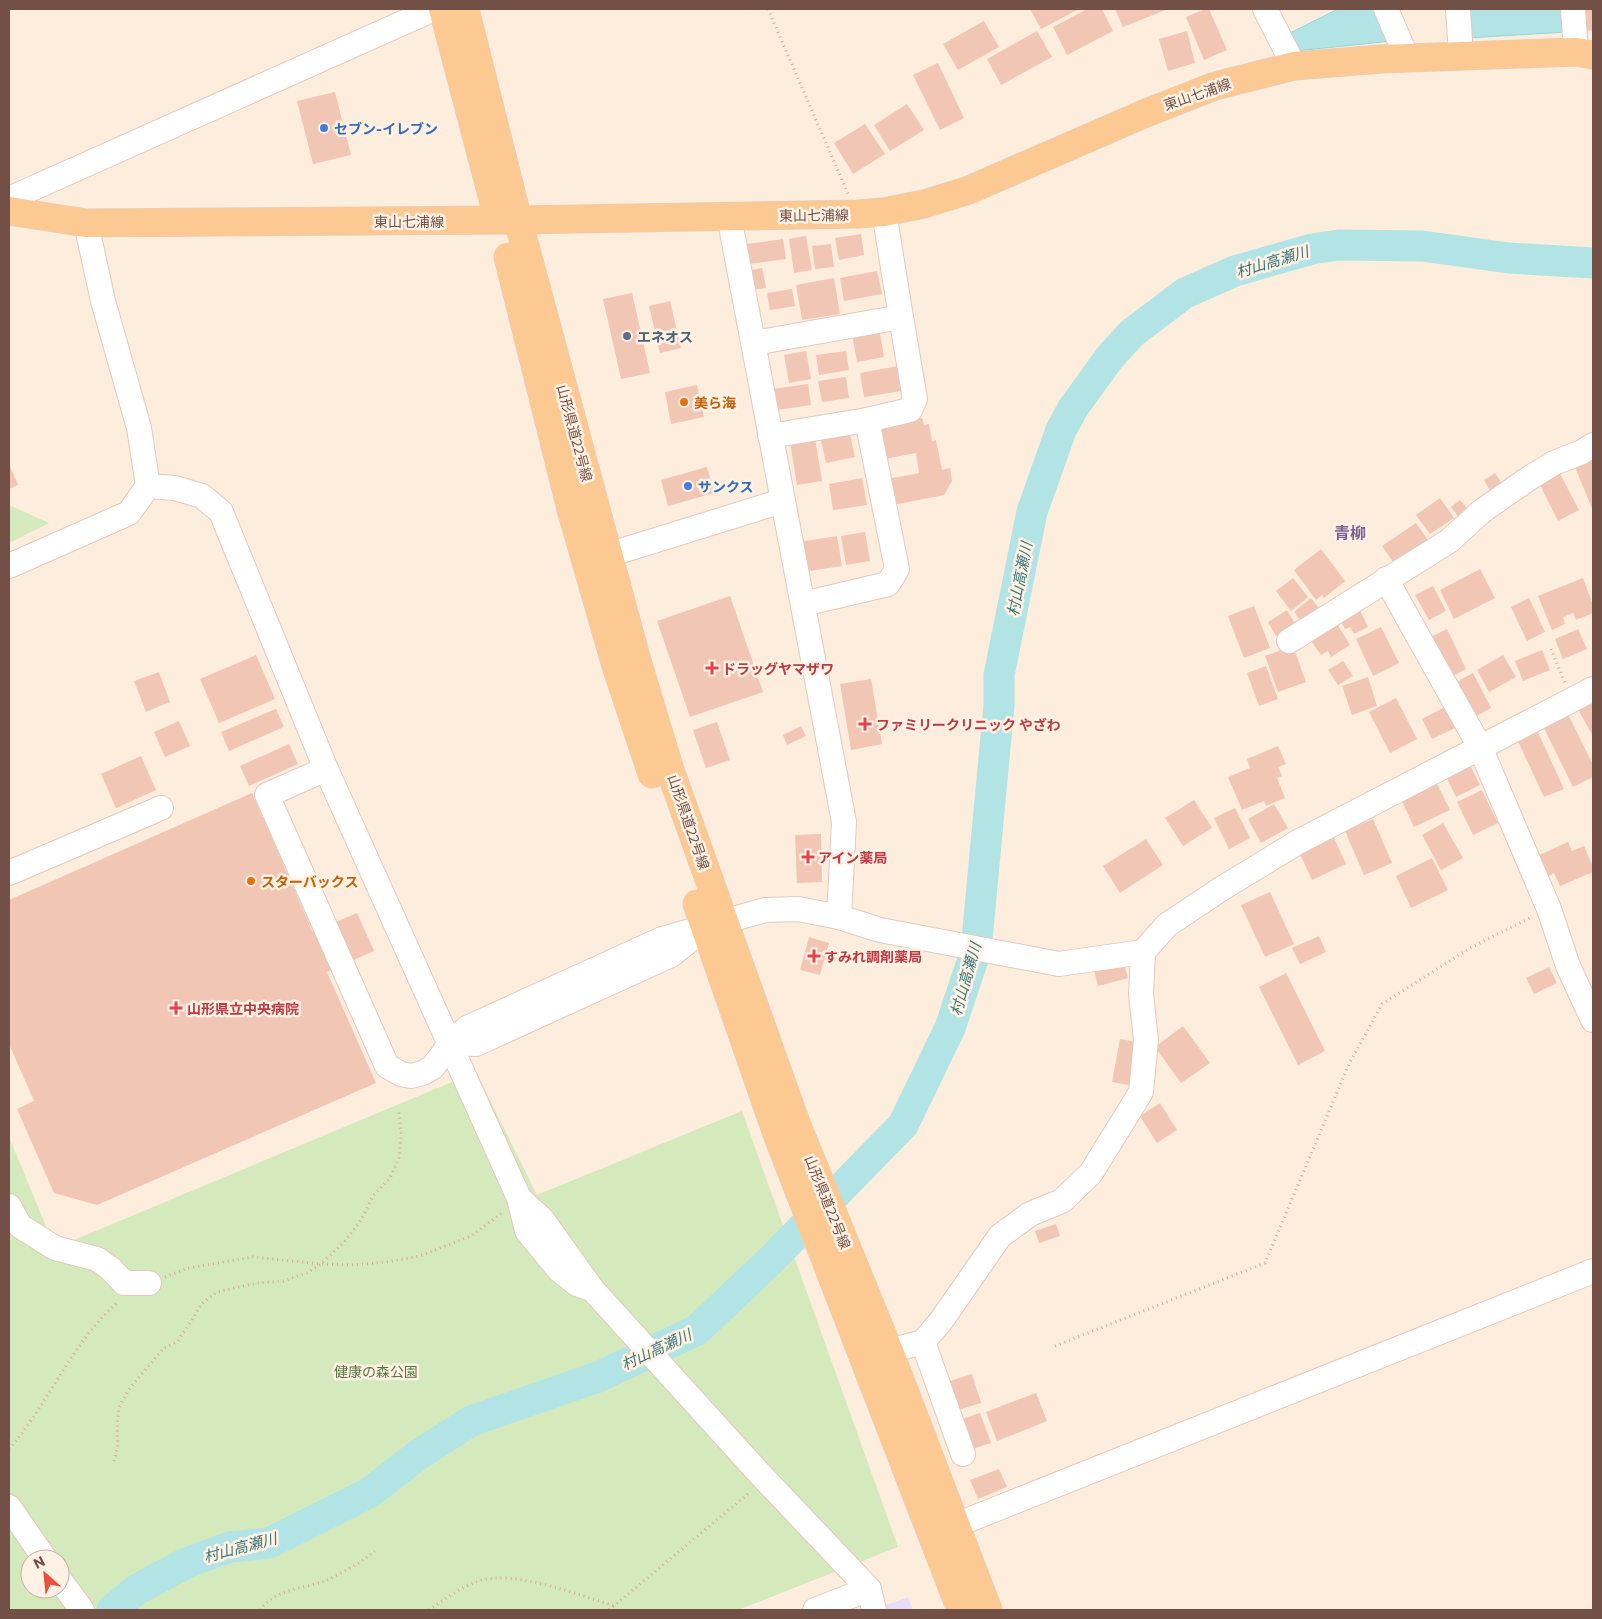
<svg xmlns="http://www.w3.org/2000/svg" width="1602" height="1619" font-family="Commissioner,'Noto Sans JP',sans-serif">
<rect width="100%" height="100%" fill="#fceddd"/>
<polygon fill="#eadbf8" points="908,1597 913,1610 873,1610"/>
<g fill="#d4e9bc" fill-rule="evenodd">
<polygon points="9,505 49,523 9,543"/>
<path d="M476,1072L537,1195L742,1111L898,1547L738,1610H9V1137L55,1248ZM30,1559H60V1589H30Z"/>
</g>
<g fill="#b2e4e5" stroke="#98d5d7">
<polygon points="1338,9 1378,9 1392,41 1296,51 1290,33"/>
<polygon points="1466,9 1565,9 1566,32 1467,38"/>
</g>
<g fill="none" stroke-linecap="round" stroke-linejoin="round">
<polyline stroke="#b2e4e5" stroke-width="31" points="112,1610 136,1590 186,1563 230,1547 269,1543 369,1493 418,1455 471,1421 598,1377 697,1330 771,1260 903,1125 950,1028 976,950 999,705 999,675 1032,512 1061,430 1073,408 1110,357 1132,333 1185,293 1235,271 1312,249 1339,245 1422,246 1509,258 1593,263"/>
</g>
<g fill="#f2c6b5">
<polygon points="1030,9 1079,9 1041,29"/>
<polygon points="1087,9 1102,9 1113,31 1067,55 1053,27"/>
<polygon points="1115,9 1168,9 1123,27"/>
<polygon points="1205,9 1209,9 1227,50 1204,60 1186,17"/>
<polygon points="1583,9 1593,9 1593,30 1587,31"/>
<polygon points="984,21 999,47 958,70 943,44"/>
<polygon points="1037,31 1052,57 1001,85 987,59"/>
<polygon points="1187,31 1195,63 1168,71 1159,39"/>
<polygon points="938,63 964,118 940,130 913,75"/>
<polygon points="335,92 351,155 313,164 297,101"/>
<polygon points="907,104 924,130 890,151 874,125"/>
<polygon points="865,124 885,154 853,174 834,143"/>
<polygon points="861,234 864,255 839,260 835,238"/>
<polygon points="806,236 812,270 794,273 789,239"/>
<polygon points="783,239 786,259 749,264 747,244"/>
<polygon points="831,244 834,267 815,269 812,246"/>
<polygon points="762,268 766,288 751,290 747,271"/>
<polygon points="877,271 882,294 844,301 840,278"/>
<polygon points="834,278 840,314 802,320 796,285"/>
<polygon points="792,289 795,306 770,310 767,293"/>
<polygon points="632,293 650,373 621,379 603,299"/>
<polygon points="670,301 681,348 660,353 649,306"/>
<polygon points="879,328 884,357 857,362 852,334"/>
<polygon points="806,351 811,379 789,383 784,355"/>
<polygon points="846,351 849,370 819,375 816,355"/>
<polygon points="898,366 902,391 864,397 860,373"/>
<polygon points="846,377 849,398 822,402 818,381"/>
<polygon points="808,384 811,405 777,410 773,389"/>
<polygon points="697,385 704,417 671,424 665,392"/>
<polygon points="922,418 924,425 929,424 932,441 936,440 942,470 950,468 952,481 944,495 893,505 888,479 919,473 916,453 885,459 879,426"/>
<polygon points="849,430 855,457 826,463 820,436"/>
<polygon points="815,438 822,481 797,485 790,442"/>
<polygon points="1593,460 1593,511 1575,467"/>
<polygon points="9,464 18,485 9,489"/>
<polygon points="707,467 714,493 668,506 661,480"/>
<polygon points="1559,472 1579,510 1558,521 1539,483"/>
<polygon points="1495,473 1505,489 1493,496 1484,480"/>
<polygon points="862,478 867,505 833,510 829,484"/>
<polygon points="1440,498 1454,518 1430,534 1416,515"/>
<polygon points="1460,500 1472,514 1462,522 1451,507"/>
<polygon points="1416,523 1430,543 1396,566 1382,546"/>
<polygon points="865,532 870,561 846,565 841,536"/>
<polygon points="837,536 842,566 803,572 799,542"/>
<polygon points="1321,549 1345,581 1324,598 1322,595 1316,600 1294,570"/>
<polygon points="1480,569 1495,598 1454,619 1440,590"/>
<polygon points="1293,578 1308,597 1291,611 1276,591"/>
<polygon points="1583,578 1593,605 1593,613 1576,620 1573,613 1563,617 1565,624 1552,630 1538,596"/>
<polygon points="1433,586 1446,611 1429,620 1415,595"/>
<polygon points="730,596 763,692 690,717 657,621"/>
<polygon points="1311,598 1322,612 1305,626 1294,612"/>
<polygon points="1529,598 1545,632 1527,641 1511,607"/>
<polygon points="1254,606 1270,648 1244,658 1228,616"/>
<polygon points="1358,606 1368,627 1354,634 1350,627 1345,629 1338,616"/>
<polygon points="1287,610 1296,625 1276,636 1268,622"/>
<polygon points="1334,619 1350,645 1331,657 1328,651 1321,655 1308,636"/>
<polygon points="1381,627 1399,663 1373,676 1356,639"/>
<polygon points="1447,629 1466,669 1447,679 1427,639"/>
<polygon points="1578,629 1587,649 1563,659 1555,639"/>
<polygon points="1293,646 1306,682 1278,692 1265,656"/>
<polygon points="1542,650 1550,670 1523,681 1515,661"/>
<polygon points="256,655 275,699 219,723 200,679"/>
<polygon points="1503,655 1516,677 1489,692 1477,670"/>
<polygon points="1343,661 1353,676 1338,685 1328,670"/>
<polygon points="1266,666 1278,699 1259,706 1247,673"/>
<polygon points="159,672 170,702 146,712 134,681"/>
<polygon points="1473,673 1491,708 1471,719 1453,684"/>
<polygon points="1368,677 1377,706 1352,715 1342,686"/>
<polygon points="871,679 882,744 851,750 840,684"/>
<polygon points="1396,698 1417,739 1390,753 1369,712"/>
<polygon points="1593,699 1593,736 1577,708"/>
<polygon points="1449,705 1459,726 1432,739 1422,719"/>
<polygon points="276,709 284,727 229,751 221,732"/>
<polygon points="1568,714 1593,765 1593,777 1573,787 1543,726"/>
<polygon points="179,721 190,746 165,757 154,732"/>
<polygon points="717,722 730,760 706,768 693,730"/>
<polygon points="801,726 806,736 787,745 783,735"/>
<polygon points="1536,728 1564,789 1544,797 1516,737"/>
<polygon points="289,744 298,764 249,786 240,766"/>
<polygon points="1278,746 1286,764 1278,767 1282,776 1277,778 1285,798 1266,806 1264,801 1242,810 1228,777 1250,768 1247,759"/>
<polygon points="141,756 156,790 116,808 101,774"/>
<polygon points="1468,761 1480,785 1456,797 1444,772"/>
<polygon points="1435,780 1450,810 1414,827 1400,797"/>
<polygon points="1482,790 1498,823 1473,835 1457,802"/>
<polygon points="252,793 313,932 357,913 374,951 327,972 376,1083 97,1205 54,1193 17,1109 34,1101 9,1044 9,900"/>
<polygon points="1194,800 1212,828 1183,846 1165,818"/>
<polygon points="1274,804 1288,828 1261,843 1248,819"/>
<polygon points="1235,808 1250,838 1229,849 1214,818"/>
<polygon points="1373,819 1392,863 1364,875 1345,831"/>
<polygon points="1443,823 1463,858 1441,870 1422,835"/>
<polygon points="821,834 822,882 797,883 795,835"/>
<polygon points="1333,836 1346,864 1312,880 1299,852"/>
<polygon points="1146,839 1163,865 1120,893 1103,866"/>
<polygon points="1568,842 1572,851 1584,846 1593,867 1593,872 1560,886 1554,873 1547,877 1537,856"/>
<polygon points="1432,858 1448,890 1411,908 1396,876"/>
<polygon points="1270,892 1294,944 1265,957 1241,905"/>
<polygon points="1319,936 1326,952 1300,964 1292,948"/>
<polygon points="809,937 829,943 820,975 800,970"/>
<polygon points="1123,961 1128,978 1098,986 1094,970"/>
<polygon points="1549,967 1557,983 1534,994 1526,978"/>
<polygon points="1286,973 1325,1051 1298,1065 1259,987"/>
<polygon points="1183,1026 1210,1063 1181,1083 1155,1047"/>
<polygon points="1120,1039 1137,1042 1129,1085 1112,1082"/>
<polygon points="1160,1103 1177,1130 1157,1143 1140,1116"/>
<polygon points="1056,1224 1060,1236 1039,1243 1035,1231"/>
<polygon points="972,1374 981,1403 955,1411 947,1382"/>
<polygon points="1036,1393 1047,1421 997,1441 986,1412"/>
<polygon points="980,1413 991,1443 969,1450 959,1420"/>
<polygon points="999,1469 1007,1487 978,1499 970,1480"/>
</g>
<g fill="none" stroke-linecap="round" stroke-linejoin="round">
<g stroke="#e2c9bd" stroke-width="26">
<g id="minor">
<polyline points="1265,9 1294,66"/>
<polyline points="1386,9 1407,58"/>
<polyline points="1458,9 1461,56"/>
<polyline points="1573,9 1576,52"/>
<polyline points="9,199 434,9"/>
<polyline points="729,216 844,822 839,917"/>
<polyline points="754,343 901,317 884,212"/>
<polyline points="770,436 867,420 910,410 915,399 901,317"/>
<polyline points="148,486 175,488 202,496 221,512 326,769 519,1198 527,1231 559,1270 577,1284 592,1289"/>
<polyline points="608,555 782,501"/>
<polyline points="9,566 129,513 148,486 139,428 103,301 86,223"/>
<polyline points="1386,579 1480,747 1549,909 1568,966 1593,1020"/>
<polyline points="803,604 888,584 897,569 867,420"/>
<polyline points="1289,641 1449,541 1482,511 1531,477 1554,463 1582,452 1593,445"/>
<polyline points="326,769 267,795 387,1066 401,1074 411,1076 423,1073 433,1067 442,1055 450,1043 467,1028 662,939 765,910 798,909 839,917 880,930 1059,964 1143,952 1167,925 1221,889 1298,842 1593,689"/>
<polyline points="9,873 161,808"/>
<polyline points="450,1043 476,1044 671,955 698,934"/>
<polyline points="519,1198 542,1219 592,1289 759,1473 869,1589"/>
<polyline points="9,1206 20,1226 55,1248 97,1259 111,1269 124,1283 149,1283"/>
<polyline points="923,1342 963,1454"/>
<polyline points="889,1351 923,1342 941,1321 1000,1236 1030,1214 1062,1201 1091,1173 1141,1092 1146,1040 1141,994 1143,952"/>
<polyline points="9,1507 45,1559"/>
<polyline points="956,1525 1593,1271"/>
<polyline points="60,1580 82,1610"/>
<polyline points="815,1610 869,1589 874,1610"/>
</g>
</g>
<g stroke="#dad2cf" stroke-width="29">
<g id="major">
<polyline points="443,9 498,218"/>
<polyline points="465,9 518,220 637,661 670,770 796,1123 889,1351 988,1610"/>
<polyline points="9,211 86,223 518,220 857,214 884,212 924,204 969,190 1146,113 1215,86 1294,66 1381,59 1576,52 1593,55"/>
<polyline points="508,257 572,513 616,666 652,774"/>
<polyline points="697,904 777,1134 961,1610"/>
</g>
</g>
<g stroke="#d6a998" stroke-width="3" stroke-dasharray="1 4" stroke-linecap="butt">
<polyline points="768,9 848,194"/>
<polyline points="1551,649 1565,683"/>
<polyline points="165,1277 188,1268 253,1257 321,1264 351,1265 387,1262 420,1256 471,1236 502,1213"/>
<polyline points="1055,1346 1265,1263 1349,1064 1382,1004 1470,948 1532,917"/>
<path d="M9,1449C49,1403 72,1342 118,1302"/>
<polyline points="114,1461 118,1445 117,1427 119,1407 130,1388 163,1349 178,1341 193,1318 201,1304 217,1292 257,1283 283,1281 307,1273 321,1264 345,1241 361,1220 373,1196 390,1178 399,1158 401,1135 399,1112"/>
<path d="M260,1610C275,1589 303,1589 325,1581C341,1574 362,1562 375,1551"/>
<path d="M429,1610C444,1600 462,1586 479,1581C515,1569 580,1596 615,1606"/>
<polyline points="609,1610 749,1493"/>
</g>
<use href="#minor" stroke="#fff" stroke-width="24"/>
<use href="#major" stroke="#fdc993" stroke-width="28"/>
</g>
<g fill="#3f7fe0" stroke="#fff1e4" stroke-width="2">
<circle cx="324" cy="128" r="5"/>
<circle cx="688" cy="486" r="5"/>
</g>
<circle fill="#5c6f8a" stroke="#fff1e4" stroke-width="2" cx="627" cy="336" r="5"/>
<g fill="#e8710a" stroke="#fff1e4" stroke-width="2">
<circle cx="684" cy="402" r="5"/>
<circle cx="251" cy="881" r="5"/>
</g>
<g fill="#e0444e" stroke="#fff1e4" stroke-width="2">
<path d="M709.5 660.5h5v5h5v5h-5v5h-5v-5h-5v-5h5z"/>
<path d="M862.5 716.5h5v5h5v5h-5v5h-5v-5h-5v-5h5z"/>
<path d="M805.5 849.5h5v5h5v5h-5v5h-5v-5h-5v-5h5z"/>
<path d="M811.5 948.5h5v5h5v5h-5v5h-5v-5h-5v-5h5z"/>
<path d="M173.5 1000.5h5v5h5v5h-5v5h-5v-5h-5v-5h5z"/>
</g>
<g text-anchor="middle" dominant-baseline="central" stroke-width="5" stroke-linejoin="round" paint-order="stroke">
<g font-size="14" fill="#725046" stroke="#fff1e4">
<text transform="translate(1197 94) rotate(-19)">東山七浦線</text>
<text transform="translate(814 215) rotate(-1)">東山七浦線</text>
<text x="409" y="221">東山七浦線</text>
<text transform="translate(575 433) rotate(75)">山形県道22号線</text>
<text transform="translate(689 822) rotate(71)">山形県道22号線</text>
<text transform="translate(828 1202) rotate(68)">山形県道22号線</text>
</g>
<g font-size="14" font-weight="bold" fill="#366cbe" stroke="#fff1e4" text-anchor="start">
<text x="334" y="128">セブン-イレブン</text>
<text x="698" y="486">サンクス</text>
</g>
<g font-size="14" font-weight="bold" fill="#4e5e75" stroke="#fff1e4" text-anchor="start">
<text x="637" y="336">エネオス</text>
</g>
<g font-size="14" font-weight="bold" fill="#c56008" stroke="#fff1e4" text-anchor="start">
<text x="694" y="402">美ら海</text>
<text x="261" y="881">スターバックス</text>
</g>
<g font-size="14" font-weight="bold" fill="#be3a42" stroke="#fff1e4" text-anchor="start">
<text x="722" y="668">ドラッグヤマザワ</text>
<text x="876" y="724">ファミリークリニック やざわ</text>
<text x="818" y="857">アイン薬局</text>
<text x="824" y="956">すみれ調剤薬局</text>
<text x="187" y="1008">山形県立中央病院</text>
</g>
<g font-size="14" fill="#56783e" stroke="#fff1e4">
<text x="376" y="1371">健康の森公園</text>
</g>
<g font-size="15" font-style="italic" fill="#3a7678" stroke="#fff1e4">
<text transform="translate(1272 261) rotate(-17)">村山高瀬川</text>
<text transform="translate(1019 579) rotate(-79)">村山高瀬川</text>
<text transform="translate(965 979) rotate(-74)">村山高瀬川</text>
<text transform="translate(656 1349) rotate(-25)">村山高瀬川</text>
<text transform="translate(240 1547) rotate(-15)">村山高瀬川</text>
</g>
<g font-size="16" font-weight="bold" fill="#7e6196" stroke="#fff1e4">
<text x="1350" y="532">青柳</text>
</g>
</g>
<rect width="1602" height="1619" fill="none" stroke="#725046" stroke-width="20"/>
<g transform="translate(45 1574) rotate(333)"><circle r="24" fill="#fff1e4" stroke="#c7b1a5"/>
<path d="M0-4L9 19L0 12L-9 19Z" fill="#ea503f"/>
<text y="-8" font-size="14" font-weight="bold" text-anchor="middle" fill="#725046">N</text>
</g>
</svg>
